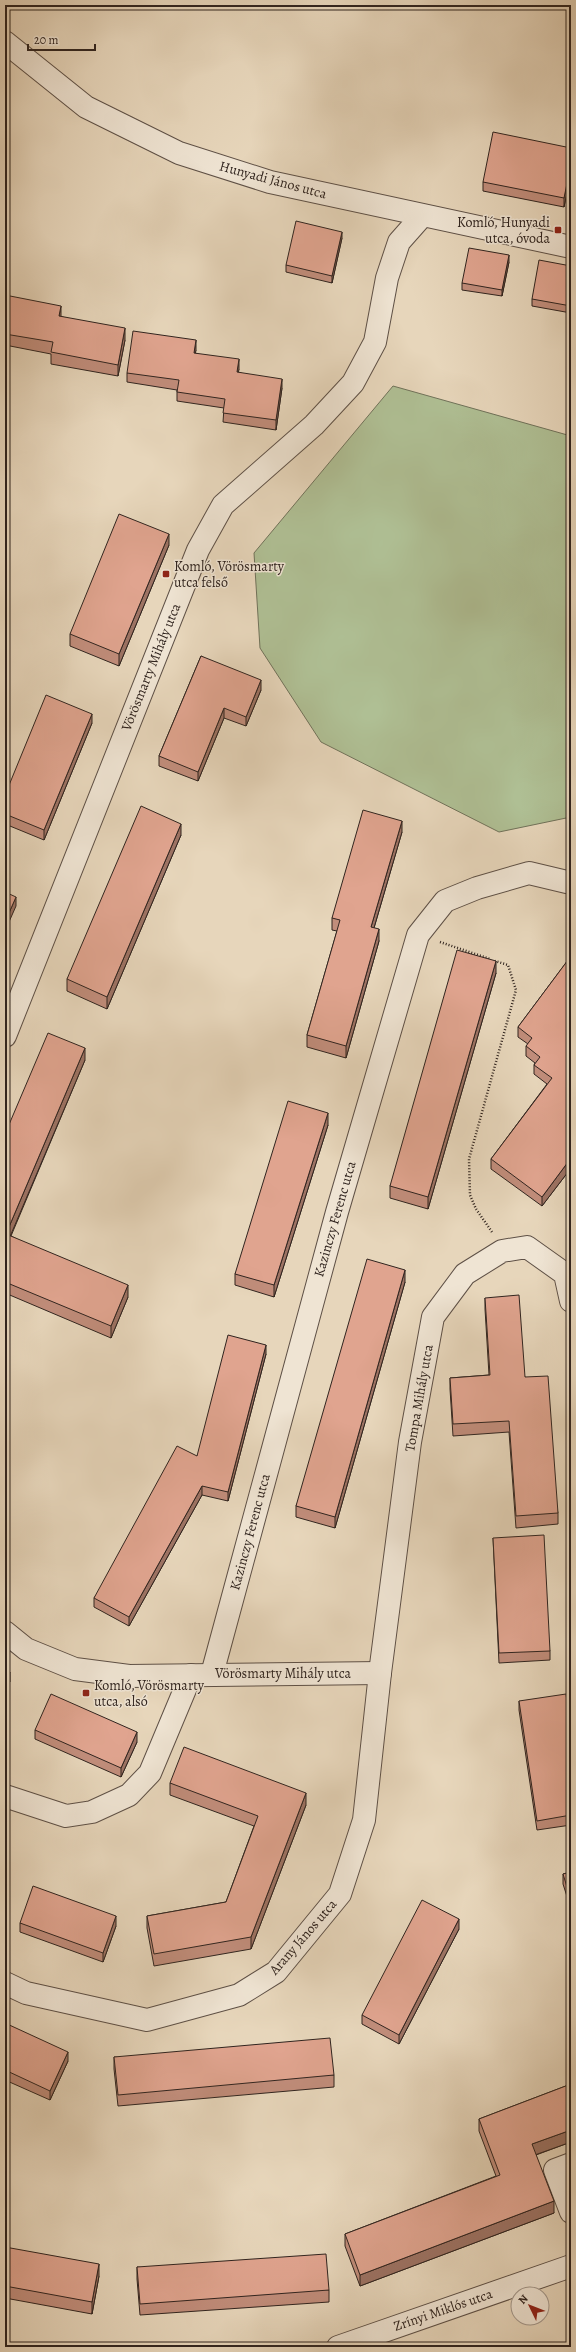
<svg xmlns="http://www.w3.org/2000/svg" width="576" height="2352" font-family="Alegreya,serif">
<rect width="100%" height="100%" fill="#e7d6bb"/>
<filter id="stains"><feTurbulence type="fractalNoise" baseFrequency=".005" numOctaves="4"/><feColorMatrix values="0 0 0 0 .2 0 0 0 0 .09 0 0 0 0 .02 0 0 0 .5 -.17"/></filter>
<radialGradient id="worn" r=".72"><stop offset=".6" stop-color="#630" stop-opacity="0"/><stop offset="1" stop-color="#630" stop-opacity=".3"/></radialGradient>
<polygon fill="#afbf94" stroke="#70725a" points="393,386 571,436 571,817 499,832 321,742 260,648 254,553"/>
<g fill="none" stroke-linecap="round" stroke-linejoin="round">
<g stroke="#5e5046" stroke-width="24">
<g id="minor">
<polyline points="5,42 86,107 179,153 270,182 571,247"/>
<polyline points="5,1036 198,550 223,505 314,425 353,383 375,342 387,278 399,242 422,216"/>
<polyline points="5,1632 26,1649 75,1669 129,1676 380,1673"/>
<polyline points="212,1674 337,1212 418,935 445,901 477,888 529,873 571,883"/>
<polyline points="5,1796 66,1816 92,1812 129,1795 150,1773 191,1675"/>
<polyline points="5,1983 26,1993 147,2020 239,1995 276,1972 340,1894 364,1820 380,1673 410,1442 433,1317 465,1274 502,1251 527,1247 565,1274 571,1301"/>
<polyline points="571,2164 555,2170 571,2212"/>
<polyline points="338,2347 571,2266"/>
</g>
</g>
<g stroke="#30241f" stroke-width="2.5" stroke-dasharray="1 2" stroke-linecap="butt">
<polyline points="440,942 490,959"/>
<polyline points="492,1232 476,1209 470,1195 469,1159 516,990 508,965 495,961"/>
</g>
<use href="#minor" stroke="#efe4d3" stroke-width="22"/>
</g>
<g fill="#c18d7b" stroke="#30241f">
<polygon points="571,148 571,173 564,207 483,191 483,182"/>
<polygon points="342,238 332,283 286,272 286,265"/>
<polygon points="509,262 502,296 462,290 462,283"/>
<polygon points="571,266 571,313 532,306 532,299"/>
<polygon points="5,283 6,296 125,340 118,376 51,364 51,354 5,345"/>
<polygon points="196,350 195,353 239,369 238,372 282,388 276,430 223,422 224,408 177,401 177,390 127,382 127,373"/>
<polygon points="169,545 119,666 70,646 70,634"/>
<polygon points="201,656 261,690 246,726 224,718 198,781 159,766 159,756"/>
<polygon points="92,723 44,840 5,824 5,795"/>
<polygon points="402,832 374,928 379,941 346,1058 307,1047 307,1035 337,931 332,930 332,918"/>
<polygon points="181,835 107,1009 67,991 67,979"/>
<polygon points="571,956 571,1174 568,1172 542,1206 491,1169 491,1159 547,1084 534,1074 534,1065 535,1063 526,1056 526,1046 528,1044 518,1037 518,1027"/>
<polygon points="496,973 428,1209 390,1198 390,1186"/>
<polygon points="85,1060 11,1236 128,1297 111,1338 5,1293 5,1134"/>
<polygon points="328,1125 274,1297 235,1285 235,1274"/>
<polygon points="405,1282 335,1528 296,1517 296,1506"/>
<polygon points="485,1298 525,1377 558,1513 558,1524 516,1528 509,1432 453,1436 450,1389 450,1378 489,1375 485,1309"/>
<polygon points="266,1354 228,1501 202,1495 129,1626 94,1607 94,1598 197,1456"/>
<polygon points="493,1538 550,1651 550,1660 499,1663"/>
<polygon points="519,1701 571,1730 571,1825 537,1830 519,1710"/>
<polygon points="35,1730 137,1742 121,1777 35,1739"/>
<polygon points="170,1783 306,1805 251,1949 154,1966 147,1928 147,1916 226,1902 254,1826 170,1795"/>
<polygon points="571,1872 571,1909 563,1884 563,1874"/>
<polygon points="20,1923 116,1926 103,1962 20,1932"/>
<polygon points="459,1929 399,2044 362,2024 362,2015"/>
<polygon points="5,2023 68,2061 50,2100 5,2080"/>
<polygon points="114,2057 334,2075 334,2087 118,2106 114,2069"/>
<polygon points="571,2084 571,2142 536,2155 554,2213 360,2286 345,2246 345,2234 496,2176 479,2131 479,2119"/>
<polygon points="5,2247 99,2276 92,2314 5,2298"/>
<polygon points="137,2267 329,2290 329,2302 140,2315 137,2279"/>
</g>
<g fill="#9d7364" stroke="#30241f">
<polygon points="571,164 571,173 564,207 564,198"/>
<polygon points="342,232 342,238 332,283 332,276"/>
<polygon points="509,255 509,262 502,296 502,290"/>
<polygon points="6,284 6,295 5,302 5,290"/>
<polygon points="61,306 61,317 59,316"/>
<polygon points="125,328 125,340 118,376 118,365"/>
<polygon points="196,340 196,350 194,362 194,353"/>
<polygon points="239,359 239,369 237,381 237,372"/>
<polygon points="282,379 282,388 276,430 276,420"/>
<polygon points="169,534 169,545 119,666 119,654"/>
<polygon points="261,680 261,690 246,726 246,717"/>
<polygon points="224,708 224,718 198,781 198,772"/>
<polygon points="92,714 92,723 44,840 44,830"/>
<polygon points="402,821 402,832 371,938 371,927"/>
<polygon points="181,824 181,835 107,1009 107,997"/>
<polygon points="16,897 16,906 5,931 5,922"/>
<polygon points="379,929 379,941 346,1058 346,1046"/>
<polygon points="496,961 496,973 428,1209 428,1197"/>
<polygon points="85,1048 85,1060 6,1246 6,1234"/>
<polygon points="328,1113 328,1125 274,1297 274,1285"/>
<polygon points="568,1162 568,1172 542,1206 542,1197"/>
<polygon points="405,1270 405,1282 335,1528 335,1517"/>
<polygon points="128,1285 128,1297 111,1338 111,1326"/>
<polygon points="266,1345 266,1354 228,1501 228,1492"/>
<polygon points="202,1486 202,1495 129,1626 129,1617"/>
<polygon points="10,1672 10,1682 5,1687 5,1678"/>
<polygon points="137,1732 137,1742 121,1777 121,1768"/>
<polygon points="306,1793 306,1805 251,1949 251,1937"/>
<polygon points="116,1916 116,1926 103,1962 103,1953"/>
<polygon points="459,1919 459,1929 399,2044 399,2035"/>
<polygon points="68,2052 68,2061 50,2100 50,2091"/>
<polygon points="571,2130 571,2142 532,2156 532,2144"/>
<polygon points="554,2201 554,2213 360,2286 360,2275"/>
<polygon points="99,2264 99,2276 92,2314 92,2302"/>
</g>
<g fill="#e0a48f" stroke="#30241f">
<polygon points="493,132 571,148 571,164 564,198 483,182"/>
<polygon points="296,221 342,232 332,276 286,265"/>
<polygon points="469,248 509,255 502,290 462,283"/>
<polygon points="539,260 571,266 571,306 532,299"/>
<polygon points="5,295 61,306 59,316 125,328 118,365 51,352 53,342 5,334"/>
<polygon points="133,331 196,340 194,353 239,359 237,372 282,379 276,420 223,413 225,399 177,392 179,380 127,373"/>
<polygon points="119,514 169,534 119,654 70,634"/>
<polygon points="201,656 261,680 246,717 224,708 198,772 159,756"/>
<polygon points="46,695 92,714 44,830 5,814 5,795"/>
<polygon points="141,806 181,824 107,997 67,979"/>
<polygon points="363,810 402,821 371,927 379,929 346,1046 307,1035 340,920 332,918"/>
<polygon points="5,892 16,897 5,922"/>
<polygon points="457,950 496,961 428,1197 390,1186"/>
<polygon points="571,956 571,1165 568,1162 542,1197 491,1159 552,1078 534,1065 540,1057 526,1046 532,1038 518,1027"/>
<polygon points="48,1033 85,1048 6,1234 128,1285 111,1326 5,1282 5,1134"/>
<polygon points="288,1101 328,1113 274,1285 235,1274"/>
<polygon points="367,1259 405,1270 335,1517 296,1506"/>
<polygon points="519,1295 525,1377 548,1376 558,1513 516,1516 509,1421 453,1424 450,1378 490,1375 485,1298"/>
<polygon points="228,1335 266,1345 228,1492 202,1486 129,1617 94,1598 177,1446 197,1456"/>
<polygon points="544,1535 550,1651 499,1653 493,1538"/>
<polygon points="5,1668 10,1672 5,1678"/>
<polygon points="51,1694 137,1732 121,1768 35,1730"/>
<polygon points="566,1694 571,1730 571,1815 537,1821 519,1701"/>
<polygon points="184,1747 306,1793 251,1937 154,1954 147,1916 226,1902 258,1816 170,1783"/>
<polygon points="571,1872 571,1900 563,1874"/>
<polygon points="33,1886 116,1916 103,1953 20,1923"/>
<polygon points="422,1900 459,1919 399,2035 362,2015"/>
<polygon points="5,2023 68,2052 50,2091 5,2070"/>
<polygon points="330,2038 334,2075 118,2095 114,2057"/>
<polygon points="571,2084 571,2130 532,2144 554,2201 360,2275 345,2234 500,2175 479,2119"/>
<polygon points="5,2247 99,2264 92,2302 5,2286"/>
<polygon points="326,2254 329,2290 140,2304 137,2267"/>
</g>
<g fill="#8f2418" stroke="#efe4d3" stroke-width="1.5">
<rect x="554" y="226" width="8" height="8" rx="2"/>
<rect x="162" y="570" width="8" height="8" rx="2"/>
<rect x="82" y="1689" width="8" height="8" rx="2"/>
</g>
<g text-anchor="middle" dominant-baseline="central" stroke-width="3" stroke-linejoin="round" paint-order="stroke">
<g font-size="14" fill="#30241f" stroke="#efe4d3">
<text transform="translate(273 180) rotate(15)">Hunyadi János utca</text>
<text transform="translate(151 667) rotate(-68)">Vörösmarty Mihály utca</text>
<text transform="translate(335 1219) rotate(-74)">Kazinczy Ferenc utca</text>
<text transform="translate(419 1398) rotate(-80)">Tompa Mihály utca</text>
<text transform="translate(250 1532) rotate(-75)">Kazinczy Ferenc utca</text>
<text x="283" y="1673">Vörösmarty Mihály utca</text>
<text transform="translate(303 1937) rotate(-49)">Arany János utca</text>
<text transform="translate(443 2310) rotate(-19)">Zrínyi Miklós utca</text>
</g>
<g font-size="14" fill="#30241f" stroke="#efe4d3" text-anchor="start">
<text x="550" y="222" text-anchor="end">Komló, Hunyadi<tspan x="550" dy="16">utca, óvoda</tspan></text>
<text x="174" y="566">Komló, Vörösmarty<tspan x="174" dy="16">utca felső</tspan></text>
<text x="94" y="1685">Komló, Vörösmarty<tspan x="94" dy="16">utca, alsó</tspan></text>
</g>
</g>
<rect width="576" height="2352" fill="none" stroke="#e7d6bb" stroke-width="20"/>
<rect x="6" y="6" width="564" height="2340" fill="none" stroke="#30241f" stroke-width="2"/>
<rect x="10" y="10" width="556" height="2332" fill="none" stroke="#30241f"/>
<g transform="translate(530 2306) rotate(313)"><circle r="19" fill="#efe4d3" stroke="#a3978b"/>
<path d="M0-3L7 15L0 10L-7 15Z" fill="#8f2418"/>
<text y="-6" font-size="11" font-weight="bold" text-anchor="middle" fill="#30241f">N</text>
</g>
<path d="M28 44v6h67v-6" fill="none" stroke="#30241f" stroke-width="2"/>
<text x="34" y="44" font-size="12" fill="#30241f" stroke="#efe4d3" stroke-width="3" paint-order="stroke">20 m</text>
<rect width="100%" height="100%" filter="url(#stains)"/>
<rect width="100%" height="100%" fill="url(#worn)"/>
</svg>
